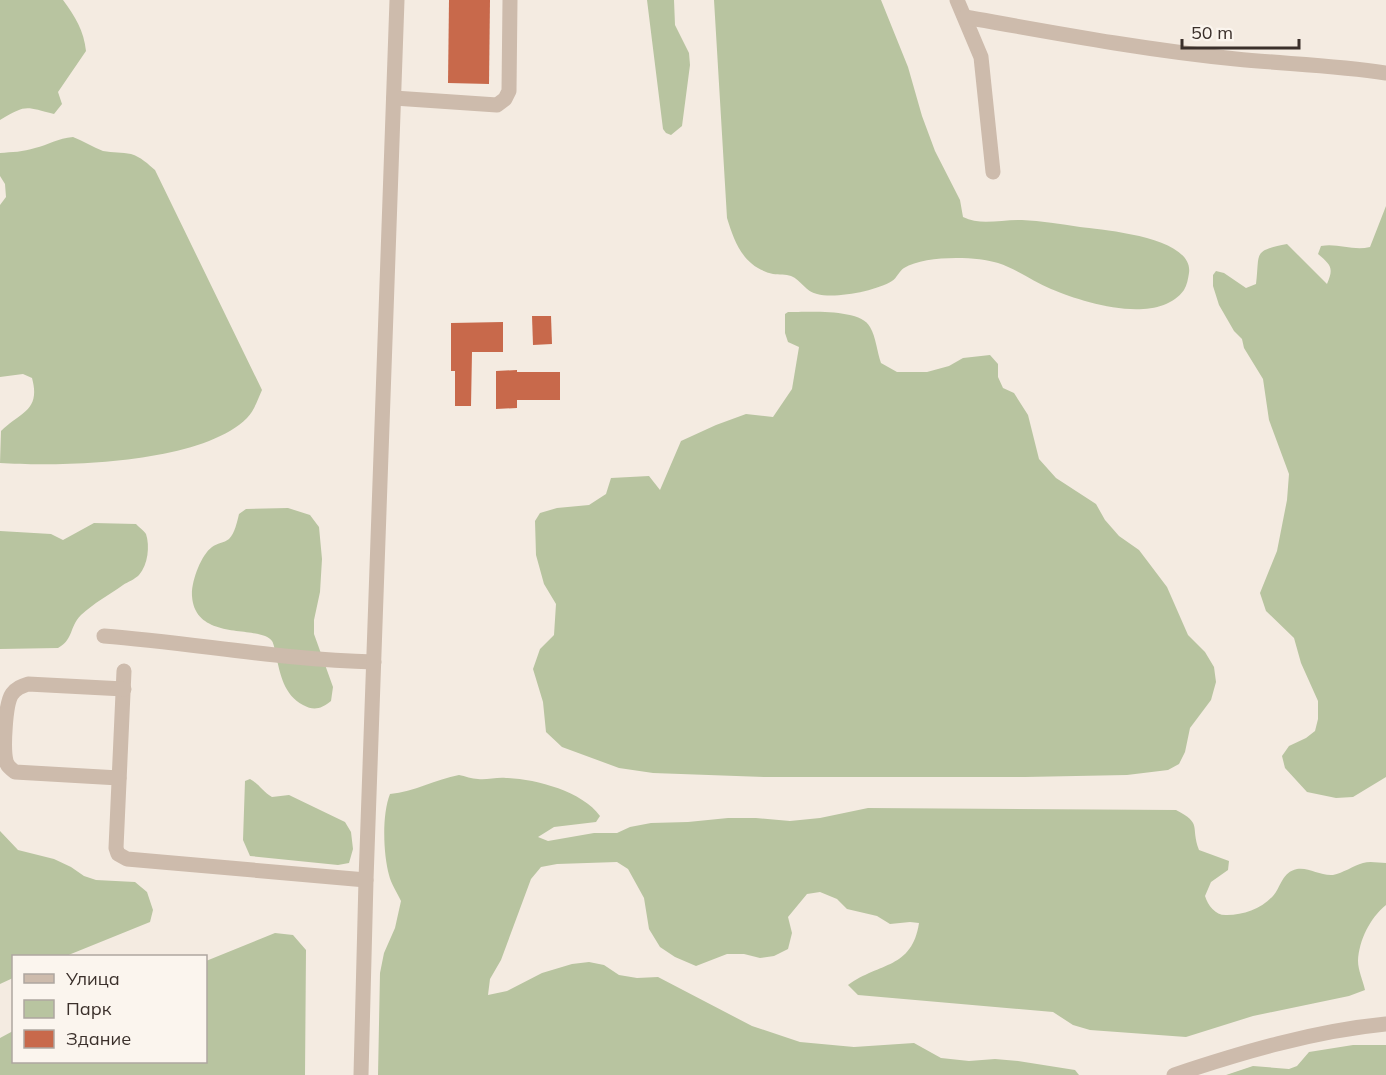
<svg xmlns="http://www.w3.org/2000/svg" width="1386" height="1075" font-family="Mulish,sans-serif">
<rect width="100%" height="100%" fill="#f4ebe1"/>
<g fill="#b8c4a0">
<path d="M0,0H63C75,16 84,31 86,51L58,92L62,104L54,114C25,107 27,104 0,120Z"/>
<polygon points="647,0 674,0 675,25 689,53 690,65 682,126 671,135 666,133 663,129"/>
<path d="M714,0H881L908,67L922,116L935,151L960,200L963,217C981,226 1002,219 1022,220C1041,221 1061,224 1080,227C1104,230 1194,237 1189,273C1188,279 1187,285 1184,290C1158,326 1084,303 1051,289C1034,282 1017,269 998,263C976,256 925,255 904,268C899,271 897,278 892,281C876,291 835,299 817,294C806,292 801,280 791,276C786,274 779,275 773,274C744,267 735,244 727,218Z"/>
<path d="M73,137C83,141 93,147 103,151C113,153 122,152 131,154C141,157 148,164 155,170L262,390C258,399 254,411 247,418C201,464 62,467 0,463L1,431C20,412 41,411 32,378L23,374L0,377V205L6,197L5,184L0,176V153C12,152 23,152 35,148C48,145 58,138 73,137Z"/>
<path d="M1386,206V777L1353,797L1336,798L1307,792L1285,768L1282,756L1289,746L1306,738L1315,731L1318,719V701L1301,663L1294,638L1266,611L1260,593L1277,551L1287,500L1289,474L1269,420L1263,379L1244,348L1242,339L1234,331L1219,305L1213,286V275L1216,271L1224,273L1246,288L1256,284C1260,252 1252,251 1287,244L1327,284C1334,268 1331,265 1318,254L1321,246C1338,243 1353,251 1370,247Z"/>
<path d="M788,312C806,312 861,308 870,327C876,337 877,352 881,363L897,372H927L949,366L963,358L990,355L998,364V377L1003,388L1014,393L1028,415L1039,459L1056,478L1096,504L1105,520L1119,536L1139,550L1167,587L1188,635L1205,652L1214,667L1216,682L1211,700L1190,728L1185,752L1179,764L1168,770L1127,775L1025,777H765L653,773L619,768L562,747L546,732L543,702L533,669L540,649L554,635L556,604L544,584L536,555L535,521L540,513L557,508L589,505L606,494L611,478L649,476L660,490L681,441L716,425L746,414L773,417L792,389L799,347L788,342L785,333V314Z"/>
<path d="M288,508L310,515L319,527L322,559L320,592L314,620V634L333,687L331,701C321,709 314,711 303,705C284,695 280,674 276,655C275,651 274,644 272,641C261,624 195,643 192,596C191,582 201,555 212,547C217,543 224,543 229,539C235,533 237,522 239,514L246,509Z"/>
<path d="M94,523L136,524C139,527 144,531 146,534C150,546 148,565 139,575C135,579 128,582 123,585C109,595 94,603 81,615C69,627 74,639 58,648L0,649V531L51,534L63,540Z"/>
<path d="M459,775C465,776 472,779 478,779C487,780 497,777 506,778C535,779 582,791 600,816L596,822L554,827L538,837L548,841L594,833H617L630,827L651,823L688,822L728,818H756L790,821L820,818L868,808L1176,810C1203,824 1190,826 1199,850L1229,861L1228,870L1211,882L1205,896C1208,906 1216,916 1227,915C1244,915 1261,909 1273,896C1281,887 1282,872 1297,869C1309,867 1320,876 1333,875C1343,873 1353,866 1363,863C1370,861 1379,863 1386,863V905C1370,918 1359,940 1358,961C1358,970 1363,981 1365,990L1349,996L1253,1016L1186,1037L1090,1030L1073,1025L1053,1012L858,995L848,985C880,962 912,969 919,923L910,922L890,924L877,916L847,909L837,899L820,892L807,894L788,917L792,933L788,949L774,956L760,958L744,954H727L696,966L675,957L660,947L649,929L644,898L628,869L617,862L557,864L541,867L531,879L501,960L490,979L488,995L507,991L542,973L572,964L589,962L604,965L619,975L637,978L658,977L752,1026L800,1042L854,1047L914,1043L941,1058L969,1061L995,1059L1018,1061L1075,1070L1079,1075H378L380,973L384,953L395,928L401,901C397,892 391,884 389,875C383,853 382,814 390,794C414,792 436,779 459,775Z"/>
<path d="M250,779C259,784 263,792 272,797L289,795L345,822L351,832L353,849L349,863L338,865L250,856L243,840L245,781Z"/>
<polygon points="0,831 18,850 54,859 71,867 84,876 96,880 135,882 147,892 153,910 150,922 66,956 14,956 13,978 0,984"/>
<polygon points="275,933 293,935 306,950 305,1075 0,1075 0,1038 13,1031 14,1062 206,1062 206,961"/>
<polygon points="1353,1045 1386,1045 1386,1075 1226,1075 1253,1066 1289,1069 1297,1066 1309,1052"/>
</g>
<g fill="#c8694b">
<polygon points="449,0 490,0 489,84 448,83"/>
<polygon points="532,316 551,316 552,344 533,345"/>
<polygon points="503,322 503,352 472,352 471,406 455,406 455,371 451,371 451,323"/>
<polygon points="517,370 517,372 560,372 560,400 517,400 517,408 496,409 496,371"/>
</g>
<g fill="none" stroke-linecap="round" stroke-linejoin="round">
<g stroke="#cdbbac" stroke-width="15">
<polyline points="957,0 981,57 993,172"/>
<path d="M965,17C1055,33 1145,50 1236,59C1286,64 1336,65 1386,73"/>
<polyline points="394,98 497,105 505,99 509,91 510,0"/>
<path d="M104,636C194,643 283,660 374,662"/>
<polyline points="124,671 116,848 118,854 127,859 366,880"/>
<path d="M119,778L15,772C11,769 7,766 6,761C3,749 5,704 12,694C16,688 22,686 28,684L124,689"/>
<polyline points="361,1075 366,880 397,0"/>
<path d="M1174,1075C1243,1052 1314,1031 1386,1024"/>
</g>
</g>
<rect x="12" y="955" width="195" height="108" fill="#fbf5ee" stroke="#aea6a0" stroke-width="1.5"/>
<rect x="24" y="974" width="30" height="9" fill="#cdbbac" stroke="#aea6a0" stroke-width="1.5"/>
<text x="66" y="985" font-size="18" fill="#3b302b">Улица</text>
<rect x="24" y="1000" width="30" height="18" fill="#b8c4a0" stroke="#aea6a0" stroke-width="1.5"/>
<text x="66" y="1015" font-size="18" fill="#3b302b">Парк</text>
<rect x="24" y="1030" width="30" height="18" fill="#c8694b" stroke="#aea6a0" stroke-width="1.5"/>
<text x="66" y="1045" font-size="18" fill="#3b302b">Здание</text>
<path d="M1182 39v9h117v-9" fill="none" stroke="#3b302b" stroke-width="3"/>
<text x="1191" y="39" font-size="18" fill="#3b302b" stroke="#fbf5ee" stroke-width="4.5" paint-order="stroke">50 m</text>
</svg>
